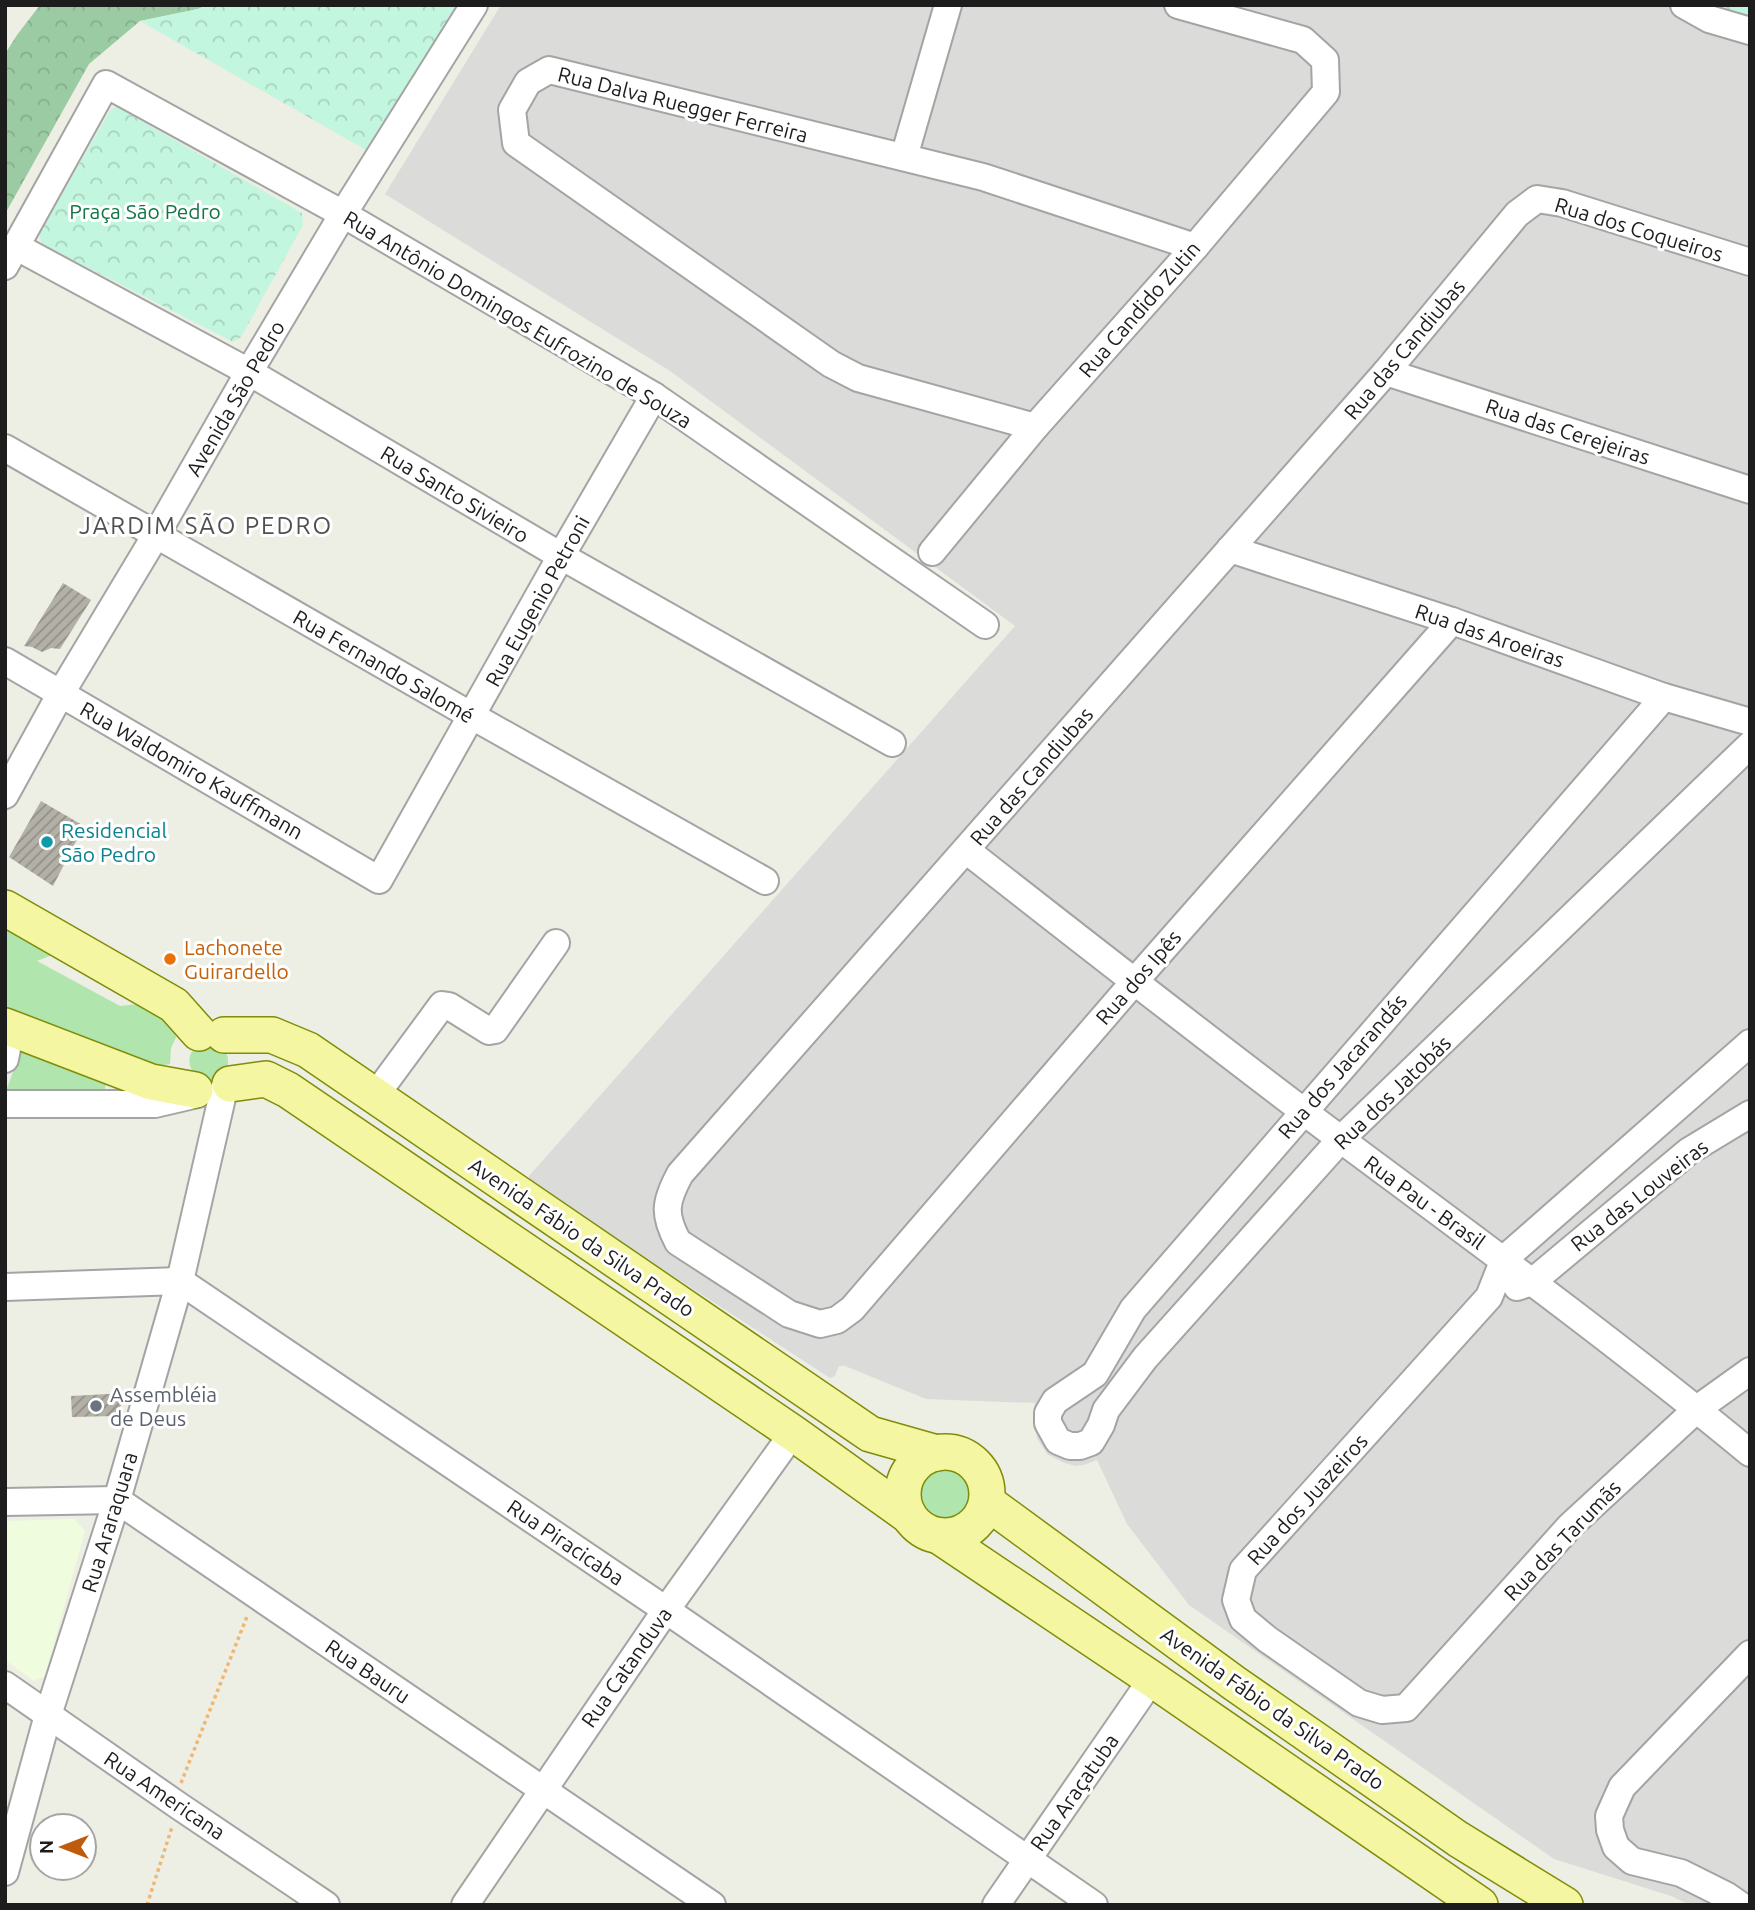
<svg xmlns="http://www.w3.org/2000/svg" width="1755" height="1910" font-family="Ubuntu,sans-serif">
<defs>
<pattern id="forest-crowns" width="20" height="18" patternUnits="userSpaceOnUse" patternTransform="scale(1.75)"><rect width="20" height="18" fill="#9bcba2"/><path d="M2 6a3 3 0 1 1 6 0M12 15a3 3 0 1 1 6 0" fill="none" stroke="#85ae8b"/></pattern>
<pattern id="park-crowns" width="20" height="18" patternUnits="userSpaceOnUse" patternTransform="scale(1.75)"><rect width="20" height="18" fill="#c3f6de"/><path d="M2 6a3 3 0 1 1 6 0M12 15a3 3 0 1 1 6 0" fill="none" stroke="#a7d2be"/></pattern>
<pattern id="building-hatch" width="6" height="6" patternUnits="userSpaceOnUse" patternTransform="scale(1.75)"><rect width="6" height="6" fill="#b3b1a7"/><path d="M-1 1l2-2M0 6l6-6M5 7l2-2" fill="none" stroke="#918f87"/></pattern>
</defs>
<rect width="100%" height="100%" fill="#edeee4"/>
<polygon fill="#dbdbda" points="501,5 1750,5 1750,1905 1690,1905 1671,1896 1554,1859 1189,1605 1127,1524 1097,1460 1084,1465 1075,1466 1062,1462 1047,1454 1037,1438 1033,1419 1035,1403 926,1399 845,1366 839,1366 835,1376 830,1378 530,1183 529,1176 1015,626 670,371 385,194"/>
<polygon fill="#effdde" points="74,1519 85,1531 45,1676 34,1681 5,1660 5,1521"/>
<g fill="#b0e5ad">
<polygon points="5,929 52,955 37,961 120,1006 139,1004 180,1029 171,1048 170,1064 157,1066 5,1012"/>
<path d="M204,1042L226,1052C229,1060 229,1067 224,1073C201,1098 171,1056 204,1042Z"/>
<polygon points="16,1045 106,1083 105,1089 6,1091 16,1064"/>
<circle cx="946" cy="1494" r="30"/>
</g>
<polygon fill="url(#forest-crowns)" points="40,5 207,5 198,9 140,21 89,64 5,214 5,54 17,35"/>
<g fill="url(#park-crowns)">
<polygon points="207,5 458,5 366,150 140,21 198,9"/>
<polygon points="1705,5 1750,5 1750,21"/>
<polygon points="117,107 302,213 303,225 241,337 233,342 42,244 39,234 111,109"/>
</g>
<g fill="url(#building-hatch)">
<polygon points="63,583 91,600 60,649 51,648 42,652 32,647 24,646"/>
<polygon points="41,801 84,826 53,886 9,857"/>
<polygon points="128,1393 115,1416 72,1417 71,1396"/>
</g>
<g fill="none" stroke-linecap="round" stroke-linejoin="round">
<g stroke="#a4a4a4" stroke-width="30">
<g id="minor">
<polyline points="1684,5 1709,19 1750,31"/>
<polyline points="904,157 948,5"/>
<polyline points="17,247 249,372 561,556 892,743"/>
<polyline points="5,266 106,84 343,214 654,396 985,625"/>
<polyline points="1386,372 1750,490"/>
<polyline points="1035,427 858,378 831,364 516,143 512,110 528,82 549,70 983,177 1195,247"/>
<polyline points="5,448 472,716 765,881"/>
<polyline points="1230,549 1452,621 1664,697 1750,722"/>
<polyline points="932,552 1035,427 1195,247 1326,92 1325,60 1303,40 1178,5"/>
<path d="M1452,621L1134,982L852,1309L837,1320L820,1324L789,1314L678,1242C663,1214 665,1202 680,1174L1386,372L1517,214L1537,199L1562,203L1750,262"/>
<polyline points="5,661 379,880 561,556 654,396"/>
<polyline points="1664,697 1133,1309 1095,1374 1055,1401 1048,1413 1048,1423 1058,1441 1070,1446 1080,1446 1091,1442 1101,1425 1106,1410 1145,1358 1341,1139 1750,745"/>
<polyline points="5,795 61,693 156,535 249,372 343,214 474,5"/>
<path d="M966,850C1091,948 1216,1046 1343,1141C1480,1243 1618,1344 1750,1453"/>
<polyline points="1750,1043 1504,1259 1489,1297 1243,1570 1236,1600 1243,1619 1267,1639 1359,1703 1382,1710 1406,1708 1570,1526 1697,1409 1750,1371"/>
<polyline points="5,1046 7,1049 5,1059"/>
<polyline points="375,1096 442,1005 449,1006 489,1031 495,1030 556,943"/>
<polyline points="5,1104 155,1104 198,1094"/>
<polyline points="5,1287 180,1281 666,1610 1094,1905"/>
<polyline points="1517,1287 1532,1282 1689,1151 1750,1114"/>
<polyline points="5,1502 117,1500 712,1905"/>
<polyline points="5,1685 179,1806 326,1905"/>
<polyline points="5,1872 48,1715 117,1500 180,1281 224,1089"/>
<polyline points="465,1905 666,1610 793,1433"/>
<polyline points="996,1905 1152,1679"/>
<polyline points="1740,1905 1727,1896 1681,1873 1632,1861 1616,1847 1610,1830 1609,1816 1622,1787 1750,1654"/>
</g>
</g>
<g stroke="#7f8d09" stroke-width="38">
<g id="major">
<polyline points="5,908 174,1005 199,1033"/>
<polyline points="5,1026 151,1082 195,1090"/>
<polyline points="224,1035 272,1035 308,1050 870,1434 937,1453"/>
<polyline points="230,1084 266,1079 288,1090 793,1433 909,1516"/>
<circle cx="945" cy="1494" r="42"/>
<polyline points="987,1502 1234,1683 1458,1839 1565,1905"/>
<polyline points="939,1536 1152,1679 1480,1905"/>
</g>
</g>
<g stroke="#f1b772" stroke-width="3.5" stroke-dasharray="3.5 3.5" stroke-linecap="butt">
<polyline points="181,1783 248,1614"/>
<polyline points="147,1905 172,1827"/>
</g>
<use href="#minor" stroke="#fff" stroke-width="26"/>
<use href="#major" stroke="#f5f6a1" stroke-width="35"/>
</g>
<circle fill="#0f9aa8" stroke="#fff" stroke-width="2.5" cx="47" cy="842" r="7"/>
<circle fill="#e8710a" stroke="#fff" stroke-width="2.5" cx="170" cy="959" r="7"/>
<circle fill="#6b7280" stroke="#fff" stroke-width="2.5" cx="96" cy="1406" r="7"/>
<g text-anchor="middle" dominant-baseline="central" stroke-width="6" stroke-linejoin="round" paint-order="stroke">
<g font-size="21" fill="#1d1d1d" stroke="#fff">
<text transform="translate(683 104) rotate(14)">Rua Dalva Ruegger Ferreira</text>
<text transform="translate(1639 229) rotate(17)">Rua dos Coqueiros</text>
<text transform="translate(1139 309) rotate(-49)">Rua Candido Zutin</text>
<text transform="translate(518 319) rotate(31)">Rua Antônio Domingos Eufrozino de Souza</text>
<text transform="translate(1404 349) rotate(-50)">Rua das Candiubas</text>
<text transform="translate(235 398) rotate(-60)">Avenida São Pedro</text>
<text transform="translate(1568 431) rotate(18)">Rua das Cerejeiras</text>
<text transform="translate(455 494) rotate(31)">Rua Santo Sivieiro</text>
<text transform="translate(537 601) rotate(-61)">Rua Eugenio Petroni</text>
<text transform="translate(1490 635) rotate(19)">Rua das Aroeiras</text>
<text transform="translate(384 666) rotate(30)">Rua Fernando Salomé</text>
<text transform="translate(192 770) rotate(30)">Rua Waldomiro Kauffmann</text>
<text transform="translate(1031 776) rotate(-49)">Rua das Candiubas</text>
<text transform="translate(1138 977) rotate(-49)">Rua dos Ipês</text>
<text transform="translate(1342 1066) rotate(-49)">Rua dos Jacarandás</text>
<text transform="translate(1392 1092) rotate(-44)">Rua dos Jatobás</text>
<text transform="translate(1639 1195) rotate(-38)">Rua das Louveiras</text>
<text transform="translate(1425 1202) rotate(36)">Rua Pau - Brasil</text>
<text transform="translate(582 1237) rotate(34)">Avenida Fábio da Silva Prado</text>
<text transform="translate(1307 1499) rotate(-48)">Rua dos Juazeiros</text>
<text transform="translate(109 1522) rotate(-73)">Rua Araraquara</text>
<text transform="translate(1562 1540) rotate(-46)">Rua das Tarumãs</text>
<text transform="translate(566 1542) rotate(34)">Rua Piracicaba</text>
<text transform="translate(626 1667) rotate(-55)">Rua Catanduva</text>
<text transform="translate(368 1671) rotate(34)">Rua Bauru</text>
<text transform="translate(1273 1708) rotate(35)">Avenida Fábio da Silva Prado</text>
<text transform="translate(1074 1792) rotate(-55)">Rua Araçatuba</text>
<text transform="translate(165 1795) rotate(34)">Rua Americana</text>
</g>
<g font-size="21" fill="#127546" stroke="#fff">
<text x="145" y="211">Praça São Pedro</text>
</g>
<g font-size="21" fill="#0d838f" stroke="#fff" text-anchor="start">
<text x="61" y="830">Residencial<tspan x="61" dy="24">São Pedro</tspan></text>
</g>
<g font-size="21" fill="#c56008" stroke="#fff" text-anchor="start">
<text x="184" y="947">Lachonete<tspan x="184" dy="24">Guirardello</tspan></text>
</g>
<g font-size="21" fill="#5b616d" stroke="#fff" text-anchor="start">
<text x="110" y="1394">Assembléia<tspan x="110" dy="24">de Deus</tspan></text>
</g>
<g font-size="24" letter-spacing="2" fill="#505050" stroke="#fff">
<text x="206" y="525">JARDIM SÃO PEDRO</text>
</g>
</g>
<rect width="1755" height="1910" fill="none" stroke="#1d1d1d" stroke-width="14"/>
<g transform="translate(63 1847) rotate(270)"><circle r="33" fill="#ffffff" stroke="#a5a5a5" stroke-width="2"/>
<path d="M0-5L12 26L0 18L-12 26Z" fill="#be5b0d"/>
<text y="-10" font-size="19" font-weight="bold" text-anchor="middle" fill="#1d1d1d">N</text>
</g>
</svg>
